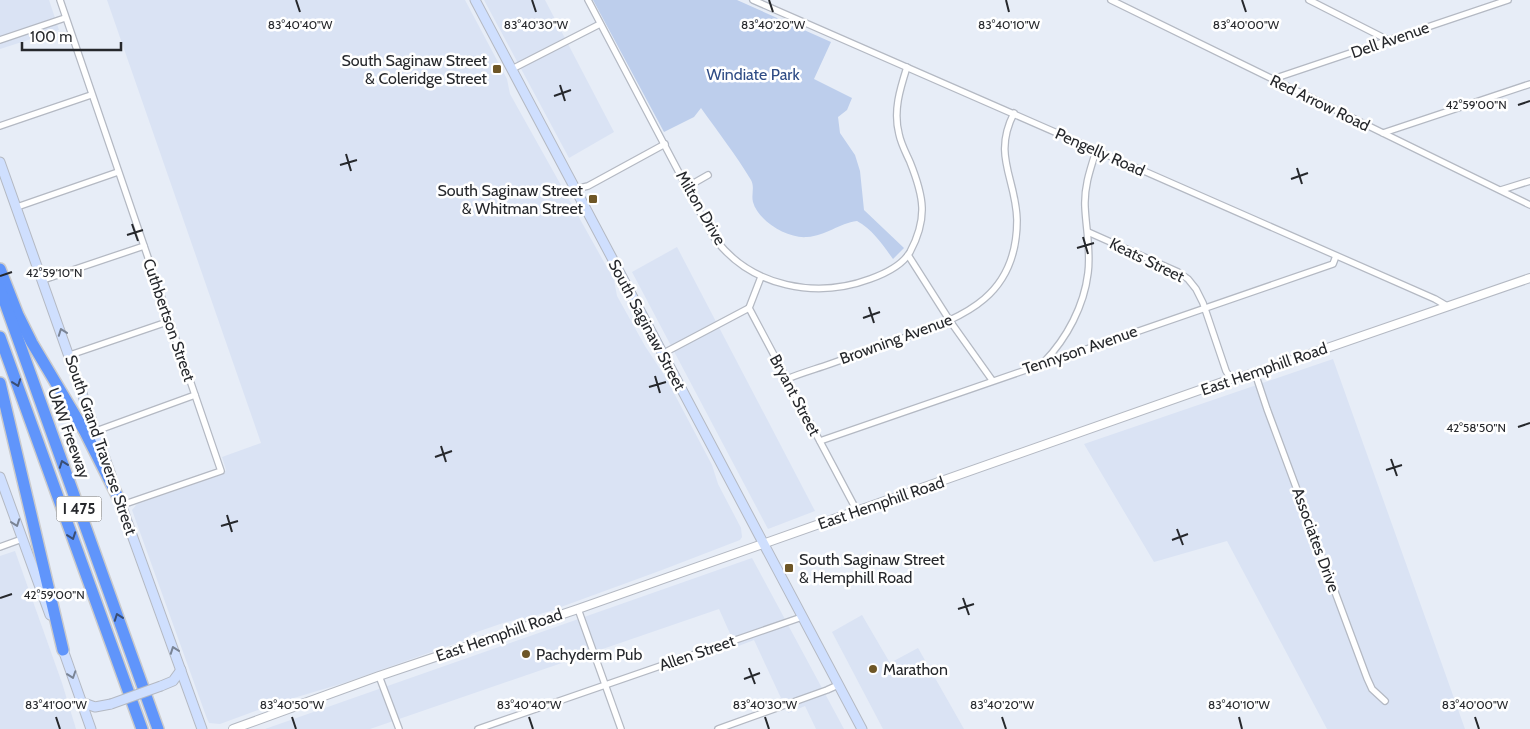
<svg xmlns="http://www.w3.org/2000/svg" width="1530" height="729" font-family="Cabin,sans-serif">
<rect width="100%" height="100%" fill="#e7edf7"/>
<g fill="#dae3f4">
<polygon points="0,0 49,0 59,30 0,49"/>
<polygon points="107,0 465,0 507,79 510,94 614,280 617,296 645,346 666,378 712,465 718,484 741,528 742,537 740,540 662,570 550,611 527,618 506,622 471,634 465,640 344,683 277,703 220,724 209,723 206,716 132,510 137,504 224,474 226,470 222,457 261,443"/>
<polygon points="484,0 545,0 614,132 569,158"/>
<polygon points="677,247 815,511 768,529 632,272"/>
<polygon points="1333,359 1465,729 1327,729 1227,541 1154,562 1084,444"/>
<polygon points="15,551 62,683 76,729 0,729 0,556"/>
<polygon points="752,558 844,729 816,729 805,706 788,713 754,640 736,647 719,609 370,729 265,729"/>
<polygon points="862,615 890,663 918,648 964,729 883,729 832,632"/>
</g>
<path fill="#bdceec" d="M593,0H737L831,42L814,79L852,98L847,110L838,117L840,133L855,155L860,171L864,210L904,248L893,259C882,244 873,230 857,221C839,223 826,236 807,237C788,239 758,221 753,202C751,195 755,187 751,180C736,155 718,132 701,108L694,117L664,132Z"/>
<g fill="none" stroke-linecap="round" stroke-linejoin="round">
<g stroke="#b4b9c3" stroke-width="8">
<g id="minor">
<polyline points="60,0 221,471 122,505"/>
<path d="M588,0L704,220C708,227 711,234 716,240C752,287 816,299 870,279C884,274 902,266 910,252C928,218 924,197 910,162C906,153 901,144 899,134C893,111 900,89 907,67"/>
<path d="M753,0C980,99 1208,199 1435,299L1447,306"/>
<polyline points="1111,0 1530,205"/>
<polyline points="1309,0 1388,40"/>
<polyline points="0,40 65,18"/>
<polyline points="512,69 600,24"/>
<polyline points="1273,79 1508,0"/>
<polyline points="0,126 91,95"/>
<polyline points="1383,133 1530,84"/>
<polyline points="687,187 708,175"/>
<polyline points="575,189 588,186 665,144"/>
<polyline points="1501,190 1530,181"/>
<polyline points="17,207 118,172"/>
<polyline points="1088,232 1178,272 1188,279 1196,289 1203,303 1226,371 1231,379"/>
<polyline points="908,255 950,321 992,380"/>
<polyline points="761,277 749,308 857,511"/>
<polyline points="43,280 144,246"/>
<polyline points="662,354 749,308"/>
<polyline points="70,355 170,321"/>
<path d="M1044,362C1067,338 1084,306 1088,273C1091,251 1086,229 1085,207C1084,187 1090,170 1096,151"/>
<polyline points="1255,373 1267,409 1367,678 1372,689 1385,701"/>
<path d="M787,379C801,373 816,369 830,364C856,355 881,346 906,337C967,316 1017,295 1017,220C1016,178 992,156 1014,113"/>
<polyline points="96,431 195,395"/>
<polyline points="820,441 1333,264 1336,256"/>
<polyline points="0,547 22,539"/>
<polyline points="578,609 621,729"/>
<polyline points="379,676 399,729"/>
<polyline points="478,729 802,617"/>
<polyline points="718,729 827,690 838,685"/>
</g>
</g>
<g stroke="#b4b9c3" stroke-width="10">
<polyline id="tertiary" points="233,729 379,676 578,609 1231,379 1255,373 1530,278"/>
</g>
<g stroke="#b4b9c3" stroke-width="11">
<g id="secondary">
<polyline points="475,0 862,729"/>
<polyline points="0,162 111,475"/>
<polyline points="0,477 50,615"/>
<polyline points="119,499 202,729"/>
<polyline points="61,644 91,729"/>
<polyline points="161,686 173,681 181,670"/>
<polyline points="81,702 95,707 111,704"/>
</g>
</g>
<g stroke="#cbcbcc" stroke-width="14">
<g id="motorway">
<polyline points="0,269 18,315 32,343 85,432 121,503"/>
<polyline points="0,289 158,729"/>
<polyline points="0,337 142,729"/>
<polyline points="0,383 63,650"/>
</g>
</g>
<use href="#minor" stroke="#fff" stroke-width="5.5"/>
<use href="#tertiary" stroke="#fff" stroke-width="8"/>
<use href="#secondary" stroke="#cfdffe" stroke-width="9"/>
<use href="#motorway" stroke="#6095fb" stroke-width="11"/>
<g stroke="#b4b9c3" stroke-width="11" stroke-linecap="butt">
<polyline id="secondary-bridge" points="111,704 161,686"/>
</g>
<use href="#secondary-bridge" stroke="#cfdffe" stroke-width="9"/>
</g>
<defs><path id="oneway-chevron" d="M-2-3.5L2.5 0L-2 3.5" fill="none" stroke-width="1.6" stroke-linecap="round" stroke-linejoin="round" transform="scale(1.25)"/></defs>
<g stroke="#7a8495">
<use href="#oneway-chevron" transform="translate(62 332) rotate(-110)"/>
<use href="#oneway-chevron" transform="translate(16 523) rotate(70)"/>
<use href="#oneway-chevron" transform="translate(174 650) rotate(-110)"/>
<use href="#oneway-chevron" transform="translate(72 675) rotate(71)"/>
</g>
<g stroke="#3a4e74">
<use href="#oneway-chevron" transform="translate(17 383) rotate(70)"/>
<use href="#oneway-chevron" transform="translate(63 464) rotate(-110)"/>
<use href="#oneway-chevron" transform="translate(72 536) rotate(70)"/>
<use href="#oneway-chevron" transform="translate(118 617) rotate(-110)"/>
</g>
<path fill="none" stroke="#26282c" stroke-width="2" d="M296,0L300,12M532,0L536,12M769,0L773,12M1006,0L1009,12M1242,0L1246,12M560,85L565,101M554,96L571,90M1518,105L1530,101M346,154L351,171M340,165L357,160M1297,168L1302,184M1291,179L1308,173M132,224L138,241M127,235L143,230M1083,237L1088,254M1077,248L1094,243M0,276L12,272M869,307L874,323M863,318L880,312M655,376L660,393M649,387L666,382M1518,427L1530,423M441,446L446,462M435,457L452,451M1391,459L1397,476M1386,470L1402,465M227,515L232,532M221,526L238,521M1177,529L1183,545M1172,540L1188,534M0,598L12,594M963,598L969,615M958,609L974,604M749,668L755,684M744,679L760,673M56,717L60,729M292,717L296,729M529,717L533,729M765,717L769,729M1002,717L1006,729M1239,717L1242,729M1475,717L1479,729"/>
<g fill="#6e5626" stroke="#fff" stroke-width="2">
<rect x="492" y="64" width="10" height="10" rx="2.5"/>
<rect x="588" y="194" width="10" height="10" rx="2.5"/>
<rect x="784" y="563" width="10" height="10" rx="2.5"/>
<circle cx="526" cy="654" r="5"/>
<circle cx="873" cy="669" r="5"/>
</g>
<g text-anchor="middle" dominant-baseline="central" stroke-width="5" stroke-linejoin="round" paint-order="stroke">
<rect fill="#fff" stroke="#67686b" stroke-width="1" x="56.5" y="496.5" width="45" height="25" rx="4"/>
<g font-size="15" font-weight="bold" fill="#26282c">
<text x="79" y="509">I 475</text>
</g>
<g font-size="16" fill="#26282c" stroke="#fff">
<text transform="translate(1390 40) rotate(-19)">Dell Avenue</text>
<text transform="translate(1320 103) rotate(26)">Red Arrow Road</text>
<text transform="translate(1100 152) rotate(24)">Pengelly Road</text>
<text transform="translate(701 208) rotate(60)">Milton Drive</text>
<text transform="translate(1147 260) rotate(26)">Keats Street</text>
<text transform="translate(169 320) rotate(71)">Cuthbertson Street</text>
<text transform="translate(647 325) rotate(62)">South Saginaw Street</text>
<text transform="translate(896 339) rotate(-20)">Browning Avenue</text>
<text transform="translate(1080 350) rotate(-19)">Tennyson Avenue</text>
<text transform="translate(1264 369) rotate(-19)">East Hemphill Road</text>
<text transform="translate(795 395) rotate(62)">Bryant Street</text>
<text transform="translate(69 433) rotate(70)">UAW Freeway</text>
<text transform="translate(101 445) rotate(71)">South Grand Traverse Street</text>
<text transform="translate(881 503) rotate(-19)">East Hemphill Road</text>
<text transform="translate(1316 540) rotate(70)">Associates Drive</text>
<text transform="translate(499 635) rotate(-19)">East Hemphill Road</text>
<text transform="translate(697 653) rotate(-19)">Allen Street</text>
</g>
<g font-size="16" fill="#26282c" stroke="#fff" text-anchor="start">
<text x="487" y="60" text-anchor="end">South Saginaw Street<tspan x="487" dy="18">&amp; Coleridge Street</tspan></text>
<text x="583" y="190" text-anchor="end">South Saginaw Street<tspan x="583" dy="18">&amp; Whitman Street</tspan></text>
<text x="799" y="559">South Saginaw Street<tspan x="799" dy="18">&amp; Hemphill Road</tspan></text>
<text x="536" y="654">Pachyderm Pub</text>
<text x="883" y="669">Marathon</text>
</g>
<g font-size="16" fill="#2f4c85" stroke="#fff">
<text x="753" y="74">Windiate Park</text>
</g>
</g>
<g font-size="12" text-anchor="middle" fill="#26282c" stroke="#fff" stroke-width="5" stroke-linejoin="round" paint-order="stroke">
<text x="300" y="29">83°40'40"W</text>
<text x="536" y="29">83°40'30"W</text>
<text x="773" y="29">83°40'20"W</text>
<text x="1009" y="29">83°40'10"W</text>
<text x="1246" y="29">83°40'00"W</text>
<text x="1476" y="109">42°59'00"N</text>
<text x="54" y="277">42°59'10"N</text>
<text x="1476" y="432">42°58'50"N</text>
<text x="54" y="599">42°59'00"N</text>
<text x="56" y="709">83°41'00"W</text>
<text x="292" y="709">83°40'50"W</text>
<text x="529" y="709">83°40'40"W</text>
<text x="765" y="709">83°40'30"W</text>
<text x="1002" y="709">83°40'20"W</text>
<text x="1239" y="709">83°40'10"W</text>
<text x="1475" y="709">83°40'00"W</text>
</g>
<path d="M22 42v8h99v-8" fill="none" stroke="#26282c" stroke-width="2.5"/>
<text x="30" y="42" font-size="15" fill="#26282c" stroke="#ffffff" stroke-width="4" paint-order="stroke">100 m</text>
</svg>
